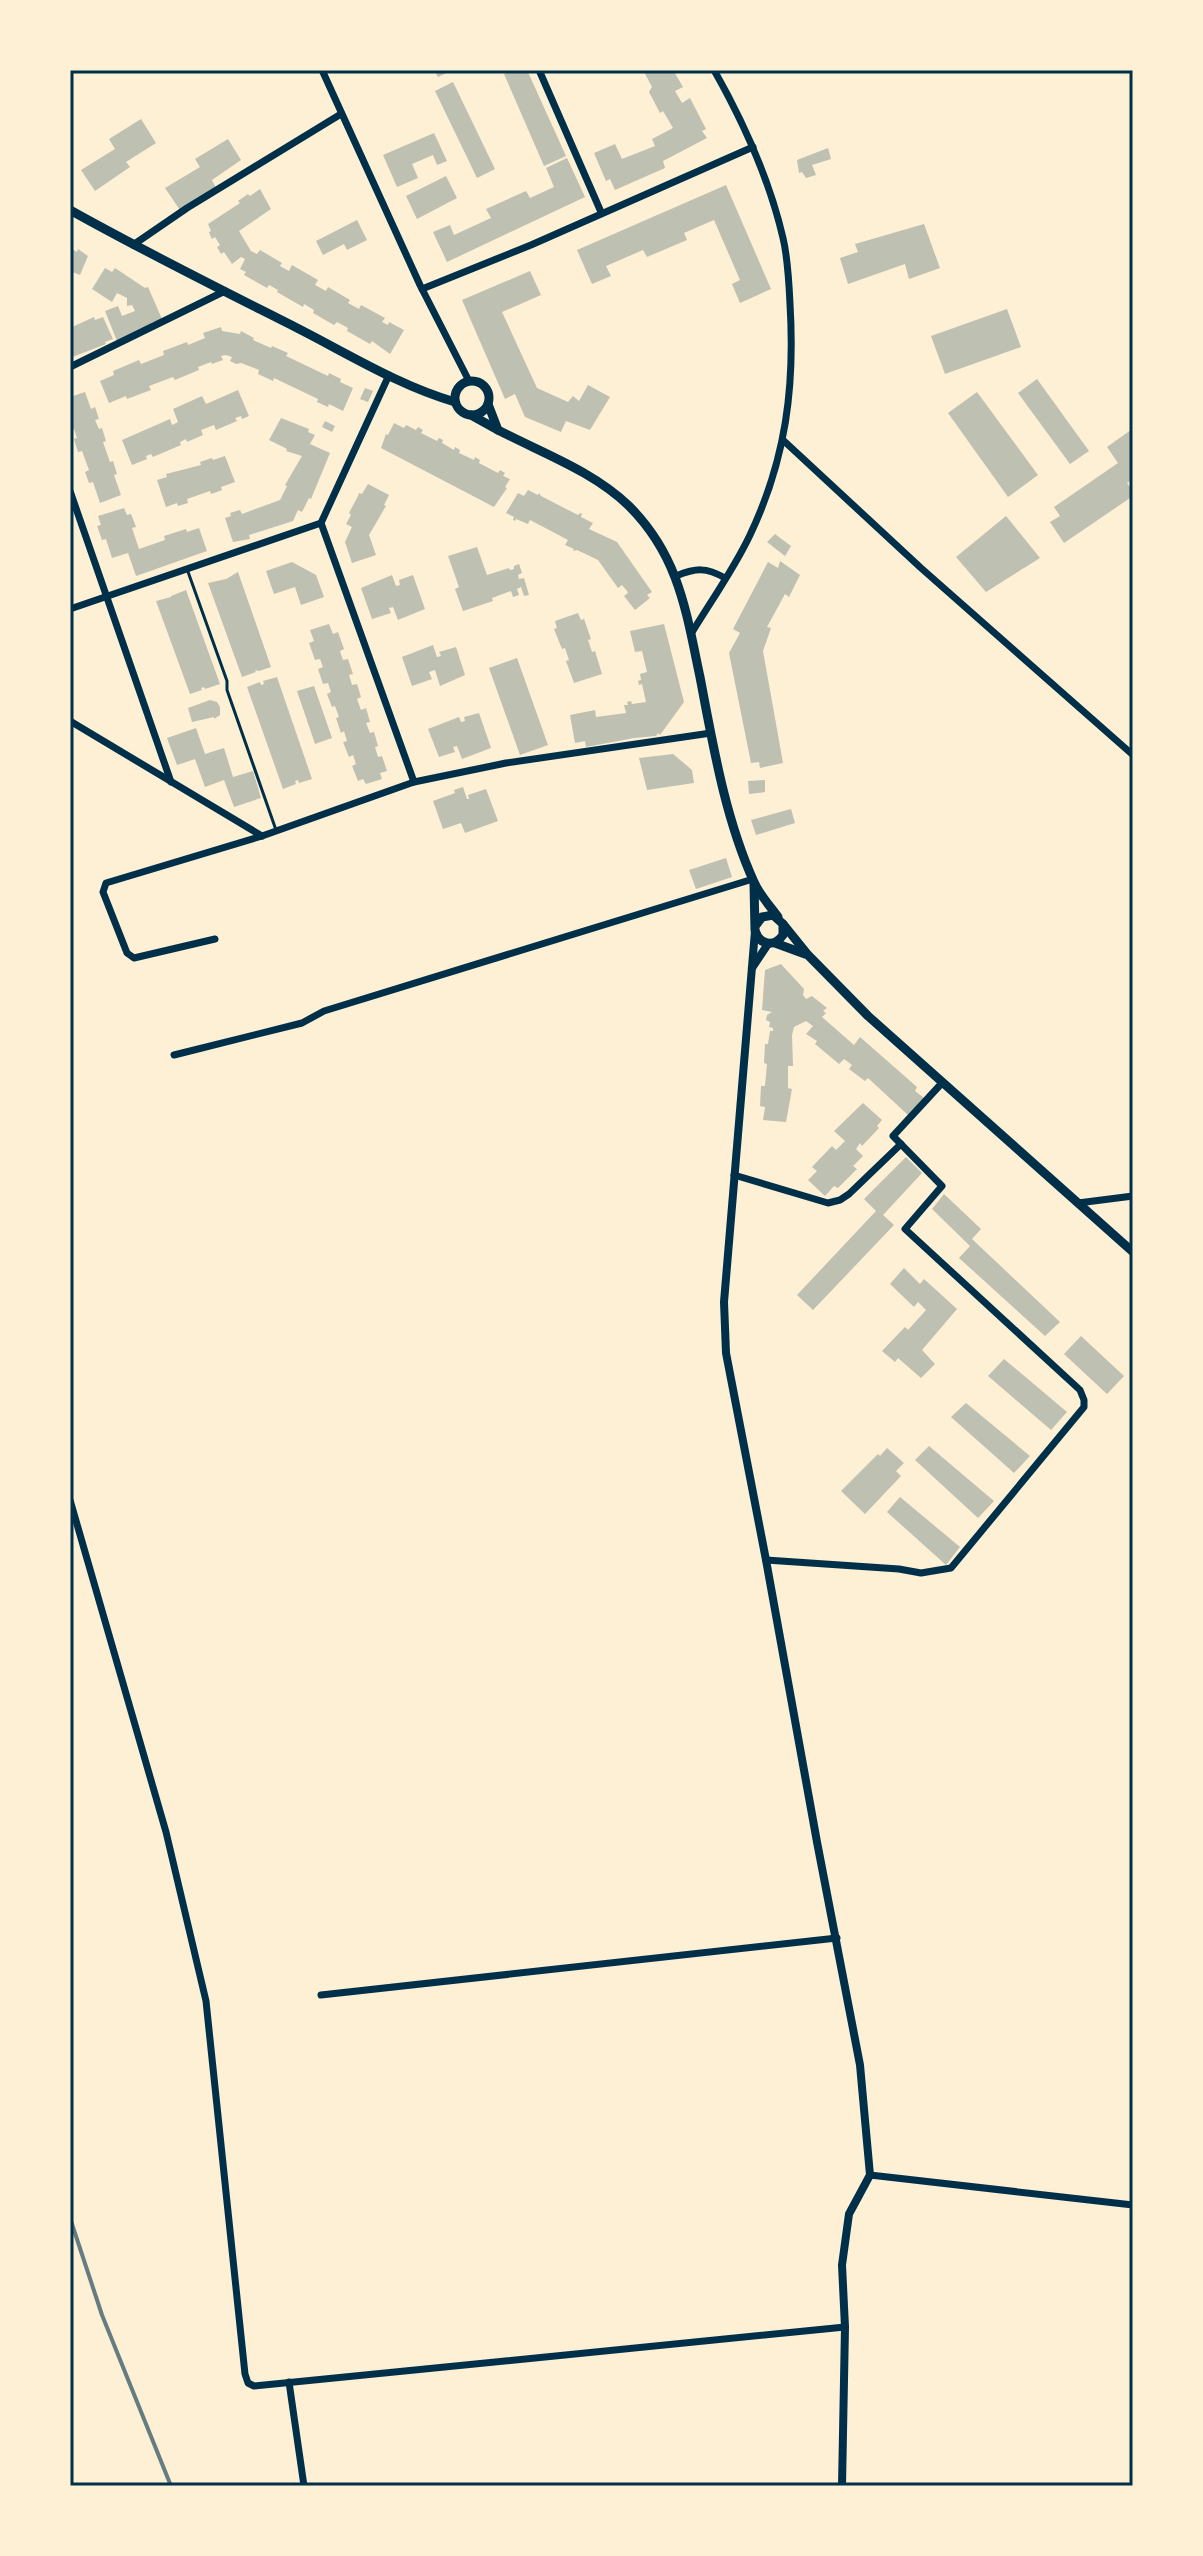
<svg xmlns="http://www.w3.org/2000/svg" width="1203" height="2556" font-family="Roboto,sans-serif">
<rect width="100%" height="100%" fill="#fdf0d5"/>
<g fill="#bec0b2">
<polygon points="434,70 453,70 438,77"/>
<polygon points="513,70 527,70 566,156 544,166 504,74"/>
<polygon points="643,70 673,70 683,87 675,91 682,103 690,98 706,129 702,131 707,138 663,161 665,168 615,190 610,179 606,181 594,153 615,144 622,159 655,146 652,139 673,128 663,111 660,113 649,92 652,87"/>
<polygon points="453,82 495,169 477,178 435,91"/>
<polygon points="141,119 156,143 126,162 130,167 95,191 81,170 115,149 109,139"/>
<polygon points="434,133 447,161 437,165 433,155 412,164 418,178 397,187 383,155"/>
<polygon points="228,139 241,160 212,180 216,188 180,210 165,188 200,167 195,159"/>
<polygon points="828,148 831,159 812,165 816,175 806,178 802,172 799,173 797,160"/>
<polygon points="567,158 585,197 447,262 433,232 450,225 454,235 491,218 486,209 526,191 530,198 554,187 546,168"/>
<polygon points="446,176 457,198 417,219 406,196"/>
<polygon points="726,185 771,289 740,303 732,284 740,280 714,220 684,233 687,240 647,257 643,250 606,266 611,276 592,284 577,250"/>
<polygon points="260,189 271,209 239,231 251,251 257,254 260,250 282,263 280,266 289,271 292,265 318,280 315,285 326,291 328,287 350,300 348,303 359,309 361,305 385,318 382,322 388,325 389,322 404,330 390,354 372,341 370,344 347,331 348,328 337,322 334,325 313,313 314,310 304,304 303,307 277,292 278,290 271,286 269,285 267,288 244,275 246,272 240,269 245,259 241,257 232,264 224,252 221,254 217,247 220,245 215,237 212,239 210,235 209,232 211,231 208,224 240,203 238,201 248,194 250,196"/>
<polygon points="357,220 367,240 347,250 344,244 323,255 316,241"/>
<polygon points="924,224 940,268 909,279 905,264 848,284 840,258 858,252 855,244"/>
<polygon points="70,248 77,252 78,249 88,256 80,275 70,271"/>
<polygon points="105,268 112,272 115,268 145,288 148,287 162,319 151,323 152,326 117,341 105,311 118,306 122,316 135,311 132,305 127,306 127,298 117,293 112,302 92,289"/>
<polygon points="530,271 541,295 502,312 537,388 568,402 573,396 579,401 588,385 610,397 590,430 566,421 561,432 525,417 515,394 505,399 462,300"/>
<polygon points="1007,309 1021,347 945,374 931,336"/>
<polygon points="94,317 95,320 103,317 113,339 105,342 106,344 70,358 70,328"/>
<polygon points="221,327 222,331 240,334 241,331 254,338 253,340 271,348 272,346 288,353 286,356 328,376 329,373 341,379 340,382 353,388 343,411 329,404 328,407 317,402 318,399 274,378 273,381 258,374 259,370 241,363 236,364 230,361 232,357 226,355 221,356 223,360 212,364 211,362 198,367 199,370 175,380 173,377 149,386 151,390 127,399 126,396 109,403 100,381 114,375 113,371 139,360 141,364 164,355 163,351 187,342 188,345 205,338 203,333"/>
<polygon points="1037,379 1089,451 1070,464 1018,393"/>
<polygon points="365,388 373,391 368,402 360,399"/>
<polygon points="238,390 249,416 242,419 241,416 235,418 237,421 216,430 214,425 201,430 203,435 187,442 186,439 180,442 181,445 153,457 151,454 146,456 147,459 132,465 122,440 170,419 172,425 178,422 173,409 202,396 206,404"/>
<polygon points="85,392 91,409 95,407 99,419 95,420 99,429 102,428 106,441 103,442 110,462 113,461 117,474 114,475 121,495 100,503 93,482 89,483 85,472 89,470 82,451 78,452 74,439 77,438 74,429 71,430 70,427 70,397"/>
<polygon points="977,392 1038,475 1008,497 948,413"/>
<polygon points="281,418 309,429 308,432 315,435 310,444 330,453 311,499 309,498 302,512 298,510 293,521 249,535 250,539 233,542 225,518 231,516 230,513 240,510 242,514 280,500 287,486 285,485 302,456 286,451 287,449 269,440"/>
<polygon points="325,421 335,426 332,432 322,427"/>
<polygon points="394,423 404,428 406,425 416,430 418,427 423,430 421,433 437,441 439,438 443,440 442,443 454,450 455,447 460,450 459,453 474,460 475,457 480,460 479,463 498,473 500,470 505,473 503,476 510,479 505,487 507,488 494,507 381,448 386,434 388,435"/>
<polygon points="1131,430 1133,479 1127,483 1133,491 1133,496 1064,543 1050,522 1060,516 1054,507 1118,463 1107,447"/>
<polygon points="225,456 235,482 221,487 222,490 217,492 211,494 210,491 187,499 188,503 178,506 177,503 166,507 157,480 167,477 166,474 201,465 200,462 212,458 213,460"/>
<polygon points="368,484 389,495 384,505 386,506 369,535 376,555 352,563 345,542 352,527 346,524 351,515 349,513 358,496 359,493 362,494"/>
<polygon points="528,490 538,495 539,493 541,496 578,515 580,513 582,514 581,517 593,523 589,529 617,542 652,592 647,595 650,598 635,610 624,596 628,593 627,591 622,585 618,588 598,560 577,550 573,551 574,549 565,545 568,540 530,520 528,524 516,519 515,521 513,520 514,517 506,513 518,493 524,496"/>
<polygon points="124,508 127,515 131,514 136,527 132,528 139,549 165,540 164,536 186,529 187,532 199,528 207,551 136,576 128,553 112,558 106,539 102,540 97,526 101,525 98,516"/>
<polygon points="1006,516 1040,558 986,592 956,557"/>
<polygon points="775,534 791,546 785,556 767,542"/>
<polygon points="477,547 487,575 509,568 510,570 514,569 514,566 519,564 522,573 518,575 519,579 524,578 529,595 524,596 521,587 517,589 519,595 513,597 511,591 492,598 493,601 463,611 455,589 459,587 448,556"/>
<polygon points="780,561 800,575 789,597 785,594 767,627 771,628 763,651 783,763 760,768 759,762 751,763 729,653 740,633 733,629 768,562 778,568"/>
<polygon points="292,562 316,575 324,597 301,605 295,587 274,594 266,571"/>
<polygon points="238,572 271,667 259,671 255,670 256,672 242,677 208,583 226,579"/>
<polygon points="392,575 396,586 400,585 399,580 413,575 425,609 398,620 393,607 389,608 391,613 372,619 361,588"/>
<polygon points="186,590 220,684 205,689 204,687 201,688 202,690 190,694 156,601 171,597 171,596"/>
<polygon points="578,613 581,620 584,619 591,639 588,640 592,652 595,651 602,674 574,683 566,661 569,660 565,648 562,649 554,629 557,628 555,621"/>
<polygon points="329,624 333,634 338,632 344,649 340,651 343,660 348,659 353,674 349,675 352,685 357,684 361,697 357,699 361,710 366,708 370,722 366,723 370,733 374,732 378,746 375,747 378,757 382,756 387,771 380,773 382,779 366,784 363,779 358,781 352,766 356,764 353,755 349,757 343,742 347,741 344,731 341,733 336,718 339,717 335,706 332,707 327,694 331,692 328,683 323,684 318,669 323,667 320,659 315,660 309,643 314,641 310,630"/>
<polygon points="664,624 684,702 660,735 658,733 656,736 634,738 586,747 585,741 575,743 570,715 595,710 596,717 626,713 624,705 628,705 627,702 631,701 632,704 646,702 642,684 639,685 638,681 641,680 640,674 647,672 642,651 635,652 630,631"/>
<polygon points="433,645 437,657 441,656 439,652 456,647 465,675 440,686 435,670 429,672 432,679 412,686 402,657"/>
<polygon points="517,658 548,745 520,755 489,668"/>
<polygon points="277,677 312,779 299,783 298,780 295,781 296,784 283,789 247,687 260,682 261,685 264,684 263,681"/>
<polygon points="314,686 332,738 315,744 297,691"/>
<polygon points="210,700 217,702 220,707 220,715 214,719 214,717 192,722 188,708"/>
<polygon points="479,713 491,748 462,759 457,746 453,747 455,752 439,757 428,729 459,717 461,722 465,721 464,717"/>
<polygon points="196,728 205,754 224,748 233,777 253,771 261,798 234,807 224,780 205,787 195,759 177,765 167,738"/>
<polygon points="673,754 692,770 694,783 647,790 639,758"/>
<polygon points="765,780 765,792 749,794 748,781"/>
<polygon points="463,787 467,799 469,799 468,795 486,789 498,821 465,833 461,823 443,829 433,801 455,793 454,790"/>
<polygon points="791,809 795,823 756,835 751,820"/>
<polygon points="726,858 732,877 696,889 689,870"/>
<polygon points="781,964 804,989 803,995 806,999 812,996 827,1008 823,1011 826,1013 822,1017 854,1045 860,1037 917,1087 915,1091 924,1098 908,1115 868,1078 865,1081 849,1069 852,1065 844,1059 839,1064 815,1044 817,1041 806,1034 813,1026 806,1021 794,1027 792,1035 793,1066 788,1066 788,1088 792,1089 786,1122 763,1120 765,1107 760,1106 761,1086 765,1086 767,1064 764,1063 765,1044 768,1044 770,1031 773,1031 773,1028 769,1027 770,1022 766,1020 767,1015 772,1012 762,1010 765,970"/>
<polygon points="863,1103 882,1120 877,1126 879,1128 862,1146 860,1143 856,1149 863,1156 853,1166 857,1169 838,1188 834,1186 825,1196 808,1180 817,1171 812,1167 832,1146 836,1150 845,1141 834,1131"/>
<polygon points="906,1157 922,1173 883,1215 894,1225 813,1310 797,1295 876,1211 864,1199"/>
<polygon points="944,1194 981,1229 972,1239 1060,1322 1045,1336 959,1258 970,1246 932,1209"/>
<polygon points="904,1268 920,1284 924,1279 957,1309 922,1350 935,1364 921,1378 898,1358 895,1362 882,1351 905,1327 908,1330 926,1310 918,1302 914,1307 890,1284"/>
<polygon points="1081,1336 1124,1376 1107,1394 1064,1354"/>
<polygon points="1004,1359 1067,1412 1051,1430 988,1376"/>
<polygon points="966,1403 1030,1456 1014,1473 951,1417"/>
<polygon points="929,1446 994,1501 978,1518 915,1460"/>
<polygon points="887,1448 904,1463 896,1471 901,1476 865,1514 841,1491 878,1454 880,1456"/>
<polygon points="900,1497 960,1547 946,1565 887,1512"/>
</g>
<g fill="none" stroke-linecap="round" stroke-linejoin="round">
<polyline stroke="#003049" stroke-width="3" points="187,569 227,681 227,690 276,830"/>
<g stroke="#003049" stroke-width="7">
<polyline points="322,70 420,285 469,381"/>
<polyline points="539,70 601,212"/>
<polyline points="133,245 187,208 341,114"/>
<polyline points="422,289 531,245 753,147"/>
<polyline points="70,367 225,291"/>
<polyline points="784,441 921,568 1133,755"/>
<polyline points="70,491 171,782"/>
<polyline points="321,523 414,782"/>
<path d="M676,576C696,568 706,567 725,578"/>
<polyline points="70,609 321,523 389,375"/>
<path d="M691,634C711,601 734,569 750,535C786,459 795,387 790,304C789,282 788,259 783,238C769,178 744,123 714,70"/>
<polyline points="70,721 262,836"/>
<polyline points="215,939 134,958 127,953 103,892 106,883 262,836 414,782 506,763 711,733"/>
<polyline points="174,1055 302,1023 324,1011 753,879"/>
<polyline points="734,1175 828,1203 840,1200 849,1194 901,1144"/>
<polyline points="1078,1203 1133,1196"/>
<polyline points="70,1500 166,1832 206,2001 245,2374 248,2383 254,2386 845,2327"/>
<polyline points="766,1560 899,1569 921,1573 951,1568 1084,1407 1084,1400 1080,1390 905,1229 942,1186 893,1136 942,1083"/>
<polyline points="321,1995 837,1938"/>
<polyline points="870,2175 1133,2205"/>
<polyline points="289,2382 304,2486"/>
</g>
<g stroke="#003049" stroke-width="8">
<polyline points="755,931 724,1302 726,1353 766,1560 817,1842 860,2065 870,2175 849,2214 842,2265 845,2327 842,2486"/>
<polyline points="752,968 768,944"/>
</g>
<g stroke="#003049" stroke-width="9">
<path d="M70,210C145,252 222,290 299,329C350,355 400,386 455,402"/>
<circle cx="472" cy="398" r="17"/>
<path d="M488,404L498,430C542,453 593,471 629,506C679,556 686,611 700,677C713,745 725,818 754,882C759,894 770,906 778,917"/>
<polyline points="471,415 498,430"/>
<path d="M754,884L755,930C759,945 774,948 783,935V924L773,915L762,917L756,925"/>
<polyline points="783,924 808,955 868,1016 1133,1252"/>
<polyline points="775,943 805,954"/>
</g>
<polyline stroke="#657d81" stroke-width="4" points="70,2218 102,2315 171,2486"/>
</g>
<rect width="1203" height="2556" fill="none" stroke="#fdf0d5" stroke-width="144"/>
<rect x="72" y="72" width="1059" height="2412" fill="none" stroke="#003049" stroke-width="3"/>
</svg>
